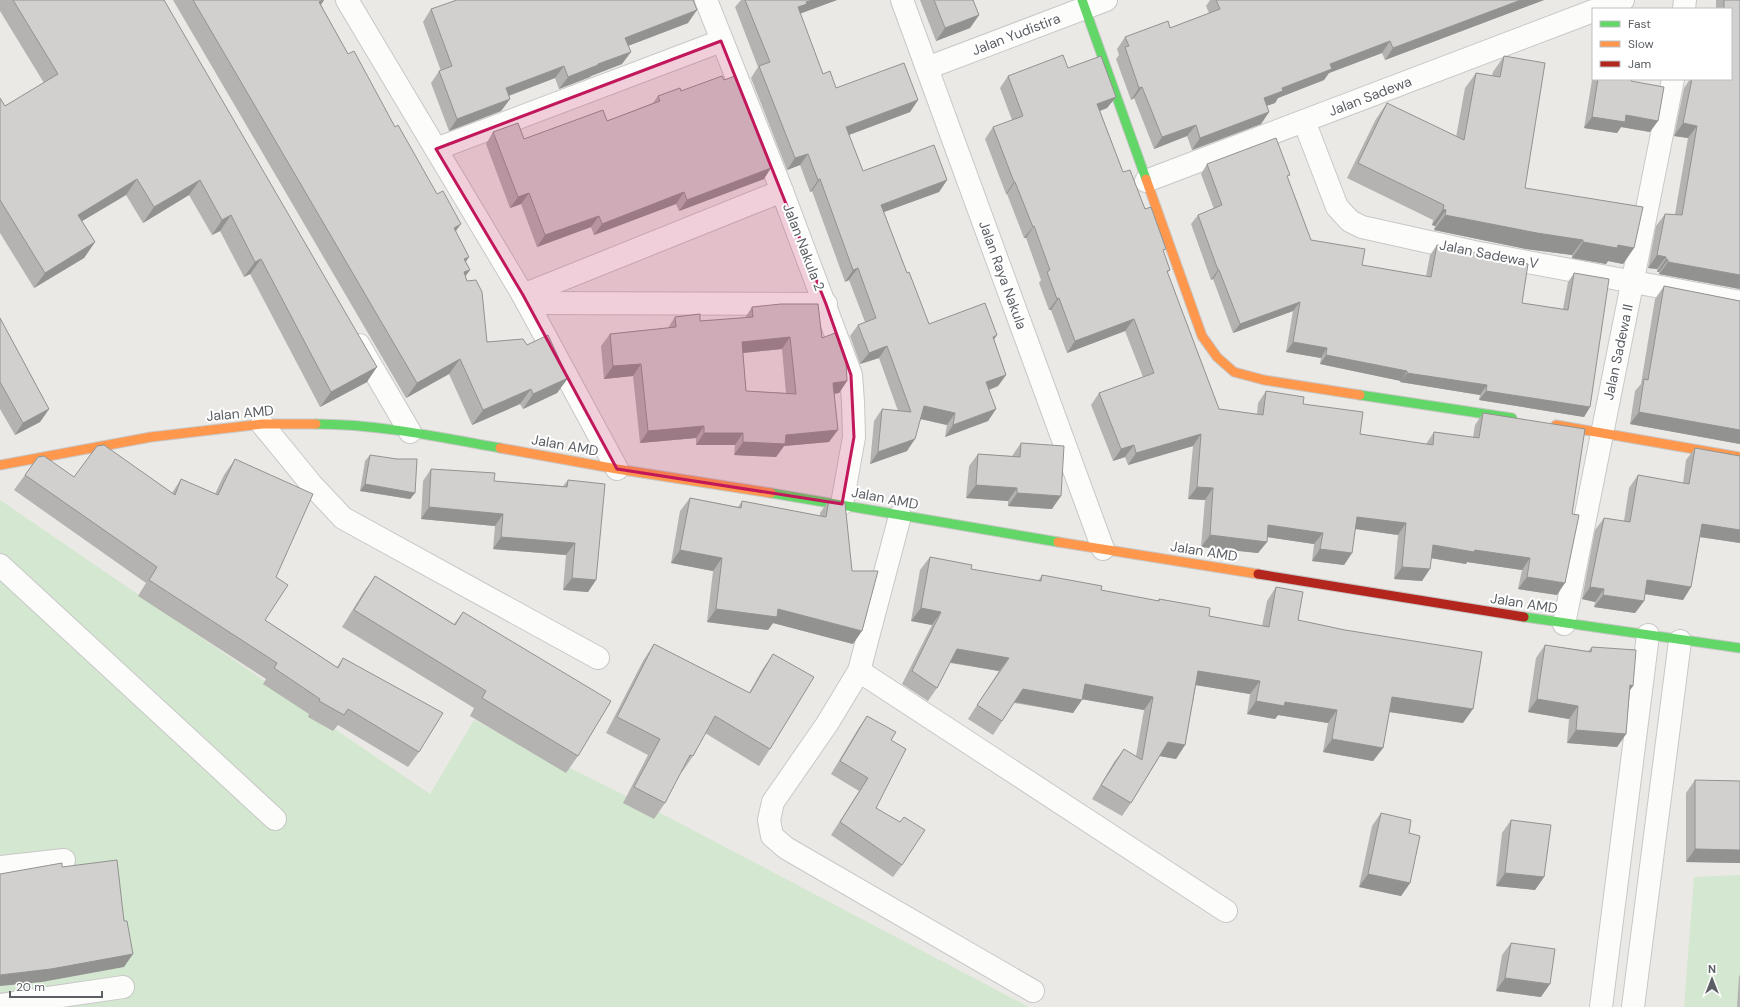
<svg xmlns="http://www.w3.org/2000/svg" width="1740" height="1007" font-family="'DM Sans',sans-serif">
<rect width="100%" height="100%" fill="#ebe9e5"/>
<g fill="#d4e7d0">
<polygon points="0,500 430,794 474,720 668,817 1029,1007 0,1007"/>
<polygon points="1740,875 1740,1007 1684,1007 1694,877"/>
</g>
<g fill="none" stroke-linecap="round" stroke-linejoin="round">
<g stroke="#c7c8c7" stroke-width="24">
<g id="street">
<polyline points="347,0 523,295 617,469"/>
<polyline points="706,0 782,191 851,375 853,402 854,437 842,504"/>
<polyline points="902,0 1103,549"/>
<polyline points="1599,9 1623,0"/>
<polyline points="1684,9 1685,0"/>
<polyline points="927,68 1106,0"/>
<polyline points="1304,121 1337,207 1350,221 1362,227 1474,252 1740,302"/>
<polyline points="436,149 721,41"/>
<polyline points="1146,181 1593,11"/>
<polyline points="523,295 782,191"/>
<polyline points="527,303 826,304"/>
<polyline points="359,345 410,432"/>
<polyline points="262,424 312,485 343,518 598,658"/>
<polyline points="900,516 859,671 827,724 773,802 769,820 772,836 786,848 1033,991"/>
<polyline points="0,565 275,819"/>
<polyline points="1564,624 1673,79"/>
<polyline points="859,671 1226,911"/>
<polyline points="0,867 64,860"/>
<polyline points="0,1005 123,987"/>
<polyline points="1601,1007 1648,635"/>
<polyline points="1633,1007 1680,641"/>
</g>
</g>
<g stroke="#c7c7c7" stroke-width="11">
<g id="fast">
<polyline points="1082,0 1146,179"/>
<polyline points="1360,395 1512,418"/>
<path d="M316,424C378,424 439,437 500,448"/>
<polyline points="771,493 1058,542"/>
<polyline points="1524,617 1740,648"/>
</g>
</g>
<g stroke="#c7c7c7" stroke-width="11">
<g id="slow">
<polyline points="1146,179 1202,336 1217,357 1234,372 1264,380 1360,395"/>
<polyline points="1556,425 1740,457"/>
<polyline points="500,448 617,469 771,493"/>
<polyline points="0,465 151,437 262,424 316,424"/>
<polyline points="1058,542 1258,574"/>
</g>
</g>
<g stroke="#c7c7c7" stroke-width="11">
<polyline id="jam" points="1258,574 1524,617"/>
</g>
<use href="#street" stroke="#fcfcfb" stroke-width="22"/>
<use href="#fast" stroke="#63d668" stroke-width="9"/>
<use href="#slow" stroke="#ff974d" stroke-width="9"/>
<use href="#jam" stroke="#b3261e" stroke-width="9"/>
</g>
<g fill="#b4b3b1" fill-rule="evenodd">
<polygon points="0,0 164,0 367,382 320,407 250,274 244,277 220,231 212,235 189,195 143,223 126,195 82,221 95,242 84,258 34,288 0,233 0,98 5,106 44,83 0,11"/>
<polygon points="173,0 324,0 321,5 348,54 395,127 456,231 466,262 470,270 465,276 487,342 527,345 568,378 557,393 523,409 520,404 472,425 449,374 406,398"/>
<polygon points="741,0 837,0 800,14 823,74 836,88 918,100 910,112 849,135 863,171 947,180 939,192 884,212 907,273 929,324 994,340 1006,375 998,386 989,390 996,409 988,421 945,437 947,425 921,419 907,451 870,464 874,421 882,409 898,411 879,358 860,364 850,336 858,325 865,322 849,280 845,282 812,191 810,192 800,165 787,170 751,78 758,67 735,7"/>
<polygon points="920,0 973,0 979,15 970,28 936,41"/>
<polygon points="1210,0 1544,0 1385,60 1382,53 1329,73 1324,80 1278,98 1275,103 1266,106 1269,112 1261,124 1192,150 1187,136 1154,149 1134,98 1131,100 1116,59 1119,55 1117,49 1125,37 1170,28 1209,13 1206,6"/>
<polygon points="1716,0 1740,0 1740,289 1659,274 1659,272 1657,272 1657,269 1648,268 1656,226 1665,214 1675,214 1688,138 1674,136 1684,88 1690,79 1731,79 1731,9 1716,9"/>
<polygon points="431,9 688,23 628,46 622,64 591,76 590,77 559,89 555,78 509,96 510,99 501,111 449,131 431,83 439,71 441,71 423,22"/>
<polygon points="1504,56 1525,188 1634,248 1623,264 1608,261 1606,264 1572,258 1572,255 1526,249 1434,230 1435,226 1432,225 1433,220 1347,178 1376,119 1387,103 1456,137 1465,88 1476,73 1492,76 1493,72"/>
<polygon points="1068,68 1116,97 1107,108 1100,111 1123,172 1145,209 1163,252 1170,270 1167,273 1219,409 1257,414 1258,403 1266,391 1303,404 1360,434 1426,444 1434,432 1473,437 1475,425 1483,413 1557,595 1518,589 1522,570 1467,562 1466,564 1431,558 1422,581 1394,579 1398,535 1355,529 1352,553 1344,565 1312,561 1314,544 1267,537 1267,542 1258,553 1201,547 1205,500 1188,499 1193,446 1128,465 1125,457 1113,461 1091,405 1099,393 1143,377 1125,331 1067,353 1051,310 1049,310 1039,283 1041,280 1026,238 1024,238 1007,194 1006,194 985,139 993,127 1012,120 1000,88 1008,76"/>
<polygon points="1593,79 1632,79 1631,81 1650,132 1621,127 1617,133 1584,128 1592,80"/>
<polygon points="681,91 764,179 679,211 676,204 594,235 591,227 537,247 521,204 510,208 486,144 493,132 524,139 607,121 653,103 658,96"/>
<polygon points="1207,164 1288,178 1311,240 1362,265 1426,276 1430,255 1437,245 1522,303 1563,309 1568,282 1574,273 1590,407 1584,417 1479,400 1480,395 1400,382 1401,381 1320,364 1321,358 1286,352 1293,311 1233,333 1213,279 1211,280 1191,224 1198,215 1214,209 1201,174"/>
<polygon points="1664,286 1740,301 1740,444 1630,424 1635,391 1641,384 1655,299"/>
<path d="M752,307L822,338L847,381L839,393L834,394L829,442L784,446L776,457L734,455L735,445H696V438L640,443L633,376L604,379L601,346L610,334L668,328L675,317L700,321L745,318ZM782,349L786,393L746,391L743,353Z"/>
<polygon points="0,318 49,409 40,422 15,435 0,409"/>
<polygon points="1021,443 1052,509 1008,506 1008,501 966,498 969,466 978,454 1012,456"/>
<polygon points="1695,448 1740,456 1740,543 1700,537 1691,587 1683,600 1645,594 1644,601 1635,613 1594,607 1595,602 1582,599 1595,530 1604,518 1624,521 1629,488 1638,475 1683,483 1686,460"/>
<polygon points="370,455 415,493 410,499 360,491 365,461"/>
<polygon points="38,457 74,477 172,493 181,479 215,494 224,475 235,459 276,577 265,620 337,667 343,658 419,752 408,767 338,725 333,731 308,717 309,714 263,684 266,679 138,596 146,583 14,490"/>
<polygon points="431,469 494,481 563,486 568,480 596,580 588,592 563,590 566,555 493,549 495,526 421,519 423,481"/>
<polygon points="690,498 738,507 742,501 820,516 820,513 829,500 853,644 773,623 768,630 707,622 713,571 671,563 680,511"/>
<polygon points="930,557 971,569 1038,581 1042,575 1101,590 1158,601 1159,599 1209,616 1262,626 1267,601 1276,587 1298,620 1463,723 1389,712 1383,748 1373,761 1323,752 1328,723 1278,715 1275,719 1247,714 1250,694 1196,685 1185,745 1176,759 1160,756 1131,803 1122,816 1092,799 1114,762 1124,749 1136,756 1144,710 1082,699 1073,713 1014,703 993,735 968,719 999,671 950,663 937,688 928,701 902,684 932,625 911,621 920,570"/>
<polygon points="375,576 454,624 463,612 578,756 566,773 470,716 474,708 342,627 363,593"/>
<polygon points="654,644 749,693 762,670 773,654 770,749 759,766 705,733 693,756 682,772 681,772 665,803 654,819 623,803 648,755 606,733 643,661"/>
<polygon points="1545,645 1588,651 1592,647 1633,686 1630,690 1626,734 1617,747 1567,743 1569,719 1528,712 1536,658"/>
<polygon points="867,716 891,740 876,808 900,822 902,865 893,877 831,835 859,791 831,774 858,729"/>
<polygon points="1695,780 1740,863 1686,862 1686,793"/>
<polygon points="1381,813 1409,833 1410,883 1401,896 1359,887 1372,826"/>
<polygon points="1511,820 1544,877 1535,890 1496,886 1502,833"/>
<polygon points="1511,943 1541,997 1496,991 1502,955"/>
<polygon points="1740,975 1740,1007 1737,1007 1739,976"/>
</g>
<g fill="#929290">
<polygon points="323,0 324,0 314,14 319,2"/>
<polygon points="813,0 837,0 801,13 799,16 798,7 806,2"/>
<polygon points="1521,0 1544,0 1385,60 1393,48"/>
<polygon points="697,10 688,23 617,50 625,38"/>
<polygon points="979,15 970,28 936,41 945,28"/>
<polygon points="1390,41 1382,53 1329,73 1324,80 1278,98 1275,103 1255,110 1264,98 1282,88 1330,64"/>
<polygon points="631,52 622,64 591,76 590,77 559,89 568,77 598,64"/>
<polygon points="564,66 555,78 497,100 506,88"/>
<polygon points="1142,87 1134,98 1131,100 1139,88"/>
<polygon points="1116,97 1107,108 1089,115 1097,104"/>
<polygon points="510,99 501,111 449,131 457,119"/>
<polygon points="918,100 910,112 838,139 846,127"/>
<polygon points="1269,112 1261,124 1192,150 1200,138"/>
<polygon points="1626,115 1658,121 1650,132 1621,127 1617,133 1584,128 1592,117"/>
<polygon points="1683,123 1697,126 1688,138 1674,136"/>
<polygon points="1196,125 1187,136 1154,149 1162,137"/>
<polygon points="808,154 800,165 787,170 795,158"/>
<polygon points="771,168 764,179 679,211 687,200"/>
<polygon points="137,179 126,195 67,230 78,215"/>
<polygon points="820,179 812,191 810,192 818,180"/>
<polygon points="200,180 189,195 143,223 154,207"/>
<polygon points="947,180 939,192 873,216 881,205"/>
<polygon points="1014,182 1015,182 1007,194 1006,194"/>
<polygon points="684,192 676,204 594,235 602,224"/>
<polygon points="529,193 521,204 510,208 518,197"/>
<polygon points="1443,209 1446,210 1435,226 1432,225"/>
<polygon points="231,215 220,231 212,235 222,220"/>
<polygon points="1445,215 1583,240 1572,255 1526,249 1434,230"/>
<polygon points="599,216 591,227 537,247 545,235"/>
<polygon points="461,224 450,239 454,228"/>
<polygon points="1034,226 1026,238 1024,238 1033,227"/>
<polygon points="95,242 84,258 34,288 45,273"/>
<polygon points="1583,242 1618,245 1634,248 1623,264 1608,261 1606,264 1572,258"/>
<polygon points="1657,255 1666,257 1657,269 1648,268"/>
<polygon points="469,257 459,272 464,259"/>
<polygon points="261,259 250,274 244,277 255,262"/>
<polygon points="1666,259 1668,260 1659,272 1657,272"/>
<polygon points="1668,262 1740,275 1740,289 1659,274"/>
<polygon points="858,268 849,280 845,282 853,270"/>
<polygon points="470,270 459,285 464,272"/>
<polygon points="1218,270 1219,270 1213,279 1211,280"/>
<polygon points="1059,298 1051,310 1049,310 1057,299"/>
<polygon points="1300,302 1293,311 1233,333 1240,324"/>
<polygon points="1134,319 1125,331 1067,353 1075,341"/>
<polygon points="997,335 989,347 993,337"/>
<polygon points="790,337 782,349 733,354 742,342"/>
<polygon points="1293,342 1327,348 1321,358 1286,352"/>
<polygon points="887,346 879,358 860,364 869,353"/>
<polygon points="1326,355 1407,371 1401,381 1320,364"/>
<polygon points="460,359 449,374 406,398 417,383"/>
<polygon points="641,364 633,376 604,379 613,366"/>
<polygon points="377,367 367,382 320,407 331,392"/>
<polygon points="1407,373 1487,385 1480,395 1400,382"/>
<polygon points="1006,375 998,386 978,394 986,382"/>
<polygon points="568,378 557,393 523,409 533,394"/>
<polygon points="847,381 839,393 825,395 833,383"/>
<polygon points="531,389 520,404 472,425 483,410"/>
<polygon points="1486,391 1590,407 1584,417 1479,400"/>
<polygon points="924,406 955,413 947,425 916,418"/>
<polygon points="49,409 40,422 15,435 23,423"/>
<polygon points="996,409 988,421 945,437 953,425"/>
<polygon points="1639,412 1740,430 1740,444 1630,424"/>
<polygon points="704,426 696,438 640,443 648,431"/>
<polygon points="838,430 829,442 784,446 776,457 734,455 743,442 786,435"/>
<polygon points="704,433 743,433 735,445 696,445"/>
<polygon points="1201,434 1193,446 1128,465 1136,453"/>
<polygon points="915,439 907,451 870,464 878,452"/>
<polygon points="1134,445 1125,457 1113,461 1121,449"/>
<polygon points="365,484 415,493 410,499 360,491"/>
<polygon points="976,485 1017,488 1008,501 966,498"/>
<polygon points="1197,487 1213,488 1205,500 1188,499"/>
<polygon points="1017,493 1061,496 1052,509 1008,506"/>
<polygon points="429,507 503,514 495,526 421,519"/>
<polygon points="1357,517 1406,523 1398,535 1349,528"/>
<polygon points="1702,524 1740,530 1740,543 1693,536"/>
<polygon points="1268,525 1323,533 1314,544 1260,536"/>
<polygon points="1210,535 1267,542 1258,553 1201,547"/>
<polygon points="501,537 575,543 566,555 493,549"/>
<polygon points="1433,545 1475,550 1530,558 1522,570 1467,562 1466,564 1424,557"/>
<polygon points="1320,549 1352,553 1344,565 1312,561"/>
<polygon points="680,550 722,558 713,571 671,563"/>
<polygon points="1402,567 1430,569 1422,581 1394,579"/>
<polygon points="1527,577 1565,583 1557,595 1518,589"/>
<polygon points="572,578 596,580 588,592 563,590"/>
<polygon points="1647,580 1691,587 1683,600 1638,593"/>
<polygon points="1590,587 1604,589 1595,602 1582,599"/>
<polygon points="1603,595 1644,601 1635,613 1594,607"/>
<polygon points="921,608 941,612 932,625 911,621"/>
<polygon points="716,609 778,609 862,631 853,644 773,623 768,630 707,622"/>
<polygon points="957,649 1009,658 999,671 948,662"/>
<polygon points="1198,671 1260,681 1250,694 1189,684"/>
<polygon points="1085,684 1153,697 1144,710 1075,698"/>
<polygon points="1630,685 1633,686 1624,698"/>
<polygon points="1023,689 1082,700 1073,713 1014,702"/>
<polygon points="1392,697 1473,709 1463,723 1383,711"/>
<polygon points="1537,699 1578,706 1569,719 1528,712"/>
<polygon points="1256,701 1285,702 1337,710 1328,723 1278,715 1275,719 1247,714"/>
<polygon points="1576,730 1626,734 1617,747 1567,743"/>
<polygon points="1332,739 1383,748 1373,761 1323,752"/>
<polygon points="1168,742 1185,745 1176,759 1159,756"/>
<polygon points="1695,849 1740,850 1740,863 1686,862"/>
<polygon points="1505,873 1544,877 1535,890 1496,886"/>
<polygon points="1368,874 1410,883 1401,896 1359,887"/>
<polygon points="133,954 124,967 42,982 0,986 0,975"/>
<polygon points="1505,978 1550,984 1541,997 1496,991"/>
</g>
<g fill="#d1d0ce" stroke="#929290" fill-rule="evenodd">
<polygon points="13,0 164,0 377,367 331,392 261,259 255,262 231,215 222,220 200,180 154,207 137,179 78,215 95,242 45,273 0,200 0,98 5,106 58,74"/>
<polygon points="193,0 323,0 319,2 348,54 354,51 395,127 398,125 437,194 443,191 461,224 454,228 469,257 464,259 470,270 464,272 467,281 476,280 482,292 487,342 523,339 527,345 548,335 568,378 533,394 531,389 483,410 460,359 417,383"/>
<polygon points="457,0 693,0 697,10 625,38 631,52 598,64 598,65 568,77 564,66 506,88 510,99 457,119 439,71 452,66 431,9"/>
<polygon points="745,0 813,0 806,2 807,4 798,7 823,74 830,71 836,88 904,63 918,100 846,127 863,171 934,145 947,180 881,205 907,273 909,272 929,324 985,303 997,335 993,337 1006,375 986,382 996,409 953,425 955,413 924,406 915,439 878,452 882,409 911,412 887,346 869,353 858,325 876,318 858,268 853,270 820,179 818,180 808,154 795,158 759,66 770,62"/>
<polygon points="934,0 973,0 979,15 945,28"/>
<polygon points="1216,0 1521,0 1393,48 1390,41 1330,64 1332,69 1282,88 1283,91 1264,98 1269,112 1200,138 1196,125 1162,137 1142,87 1139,88 1125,47 1129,46 1125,37 1168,21 1170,28 1220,9"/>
<polygon points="1724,0 1740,0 1740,275 1668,262 1668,260 1666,259 1666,257 1657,255 1665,214 1682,215 1697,126 1683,123 1692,79 1731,79 1731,9 1724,9"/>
<polygon points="1063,55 1068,68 1101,56 1116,97 1097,104 1123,172 1130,170 1145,209 1151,207 1166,249 1163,250 1170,270 1167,271 1219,409 1263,415 1266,391 1304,397 1303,404 1363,412 1360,434 1433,445 1434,432 1479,438 1483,413 1585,429 1572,514 1579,515 1565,583 1527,577 1530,558 1475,550 1474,552 1433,545 1430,569 1402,567 1406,523 1357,517 1352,553 1320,549 1323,533 1268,525 1267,542 1210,535 1213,488 1197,487 1201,434 1136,453 1134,445 1121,449 1099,393 1154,373 1134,319 1075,341 1059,298 1057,299 1047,272 1050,270 1034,226 1033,227 1015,182 1014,182 993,127 1023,116 1008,76"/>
<polygon points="1504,56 1545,63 1525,188 1643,207 1634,248 1618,245 1617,248 1583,242 1583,240 1537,233 1445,215 1446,210 1443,209 1444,205 1358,163 1387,103 1464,140 1476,73 1500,77"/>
<polygon points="722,76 724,80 735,76 771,168 687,200 684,192 602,224 599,216 545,235 529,193 518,197 493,132 518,123 524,139 603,110 607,121 660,101 658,96 680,88 681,91"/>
<polygon points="1598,79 1632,79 1631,81 1664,87 1658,121 1626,115 1625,122 1592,117"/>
<polygon points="1276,138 1290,175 1287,176 1311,240 1365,249 1362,265 1431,277 1437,245 1528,264 1522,303 1568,310 1574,273 1609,279 1590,407 1486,391 1487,385 1407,373 1407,371 1326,355 1327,348 1293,342 1300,302 1240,324 1219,270 1218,270 1198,215 1222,205 1207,164"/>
<polygon points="1664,286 1740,301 1740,430 1639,412 1644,379 1648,380"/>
<path d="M781,304H818L822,338L835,333L846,361L847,381L833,383L838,430L786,435L785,444L743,442V433H704V426L648,431L641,364L613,366L610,334L676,327L675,317L700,314V321L753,317L752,307ZM790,337L796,394L746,391L742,342Z"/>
<polygon points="0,318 49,409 23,423 0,382"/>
<polygon points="1021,443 1064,446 1061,496 1017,493 1017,488 976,485 978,454 1020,457"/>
<polygon points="104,445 175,495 181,479 218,495 235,459 313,494 276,577 288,585 265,620 338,668 343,658 443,713 419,752 348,709 344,715 319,701 320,699 274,668 277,663 149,580 157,567 25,475 38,457 44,456 74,477 97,446"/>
<polygon points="1695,448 1740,456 1740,530 1702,524 1691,587 1647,580 1644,601 1603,595 1604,589 1590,587 1604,518 1630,522 1638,475 1689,484"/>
<polygon points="370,455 397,459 417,459 415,493 365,484"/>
<polygon points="431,469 495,473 494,481 567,487 568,480 605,484 596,580 572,578 575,543 501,537 503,514 429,507"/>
<polygon points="690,498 741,508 742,501 826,517 829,500 845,503 852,571 878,571 862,631 778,609 777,617 716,609 722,558 680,550"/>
<polygon points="930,557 972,565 971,569 1041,581 1042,575 1102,586 1101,590 1159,601 1159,599 1210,608 1209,616 1269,627 1276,587 1303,592 1298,620 1345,630 1482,652 1473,709 1392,697 1383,748 1332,739 1337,710 1285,702 1284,706 1256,701 1260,681 1198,671 1185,745 1168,742 1131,803 1101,785 1124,749 1142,760 1153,697 1085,684 1082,700 1023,689 1002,721 977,705 1009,658 957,649 937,688 912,671 941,612 921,608"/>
<polygon points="375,576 455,625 463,612 611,701 578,756 482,698 486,691 354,610"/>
<polygon points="654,644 750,693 773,654 814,677 770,749 715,716 693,756 690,755 665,803 634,787 660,739 617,717"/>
<polygon points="1545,645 1591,652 1592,647 1636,650 1633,686 1630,685 1626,734 1576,730 1578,706 1537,699"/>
<polygon points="867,716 896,732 891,740 906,749 876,808 900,822 904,817 925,830 902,865 840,822 868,778 840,761"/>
<polygon points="1695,780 1740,781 1740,850 1695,849"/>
<polygon points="1381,813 1411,820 1409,833 1420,836 1410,883 1368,874"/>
<polygon points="1511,820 1551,825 1544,877 1505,873"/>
<polygon points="117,860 124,921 127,921 133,954 51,969 0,975 0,874 62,863 62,867"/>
<polygon points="1511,943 1555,949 1550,984 1505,978"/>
</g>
<path fill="#c2185b" fill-opacity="0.2" stroke="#c2185b" stroke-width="3" stroke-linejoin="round" d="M721,41L826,304L851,375L854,437L842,504L617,469L523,295L436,149Z"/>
<g text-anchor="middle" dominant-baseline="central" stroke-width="4" stroke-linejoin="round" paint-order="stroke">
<g font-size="14" fill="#5b5f63" stroke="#fff">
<text transform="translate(1016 34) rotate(-21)">Jalan Yudistira</text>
<text transform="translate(1370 96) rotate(-21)">Jalan Sadewa</text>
<text transform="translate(804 247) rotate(69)">Jalan Nakula 2</text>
<text transform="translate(1489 254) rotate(11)">Jalan Sadewa V</text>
<text transform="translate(1003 275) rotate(70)">Jalan Raya Nakula</text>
<text transform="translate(1618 352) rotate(-78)">Jalan Sadewa II</text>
<text transform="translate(240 413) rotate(-5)">Jalan AMD</text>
<text transform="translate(565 445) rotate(10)">Jalan AMD</text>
<text transform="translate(885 498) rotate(11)">Jalan AMD</text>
<text transform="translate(1204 551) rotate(9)">Jalan AMD</text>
<text transform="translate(1524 603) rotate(9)">Jalan AMD</text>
</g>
</g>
<rect x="1592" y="8" width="140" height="72" fill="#ffffff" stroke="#bdbfc1"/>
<rect x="1600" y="21" width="20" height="6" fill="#63d668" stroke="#bdbfc1"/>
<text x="1628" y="28" font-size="12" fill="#5b5f63">Fast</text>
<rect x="1600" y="41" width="20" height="6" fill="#ff974d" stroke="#bdbfc1"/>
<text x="1628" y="48" font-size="12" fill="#5b5f63">Slow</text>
<rect x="1600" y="61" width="20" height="6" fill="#b3261e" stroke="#bdbfc1"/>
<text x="1628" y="68" font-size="12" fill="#5b5f63">Jam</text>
<g transform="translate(1712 979)" stroke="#ffffff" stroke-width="3" paint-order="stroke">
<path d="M0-3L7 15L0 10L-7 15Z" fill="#5b5f63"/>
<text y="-6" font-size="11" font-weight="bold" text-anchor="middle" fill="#5b5f63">N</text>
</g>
<path d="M10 991v6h92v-6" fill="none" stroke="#5b5f63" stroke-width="2"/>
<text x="16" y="991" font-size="12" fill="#5b5f63" stroke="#ffffff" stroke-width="3" paint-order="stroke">20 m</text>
</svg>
